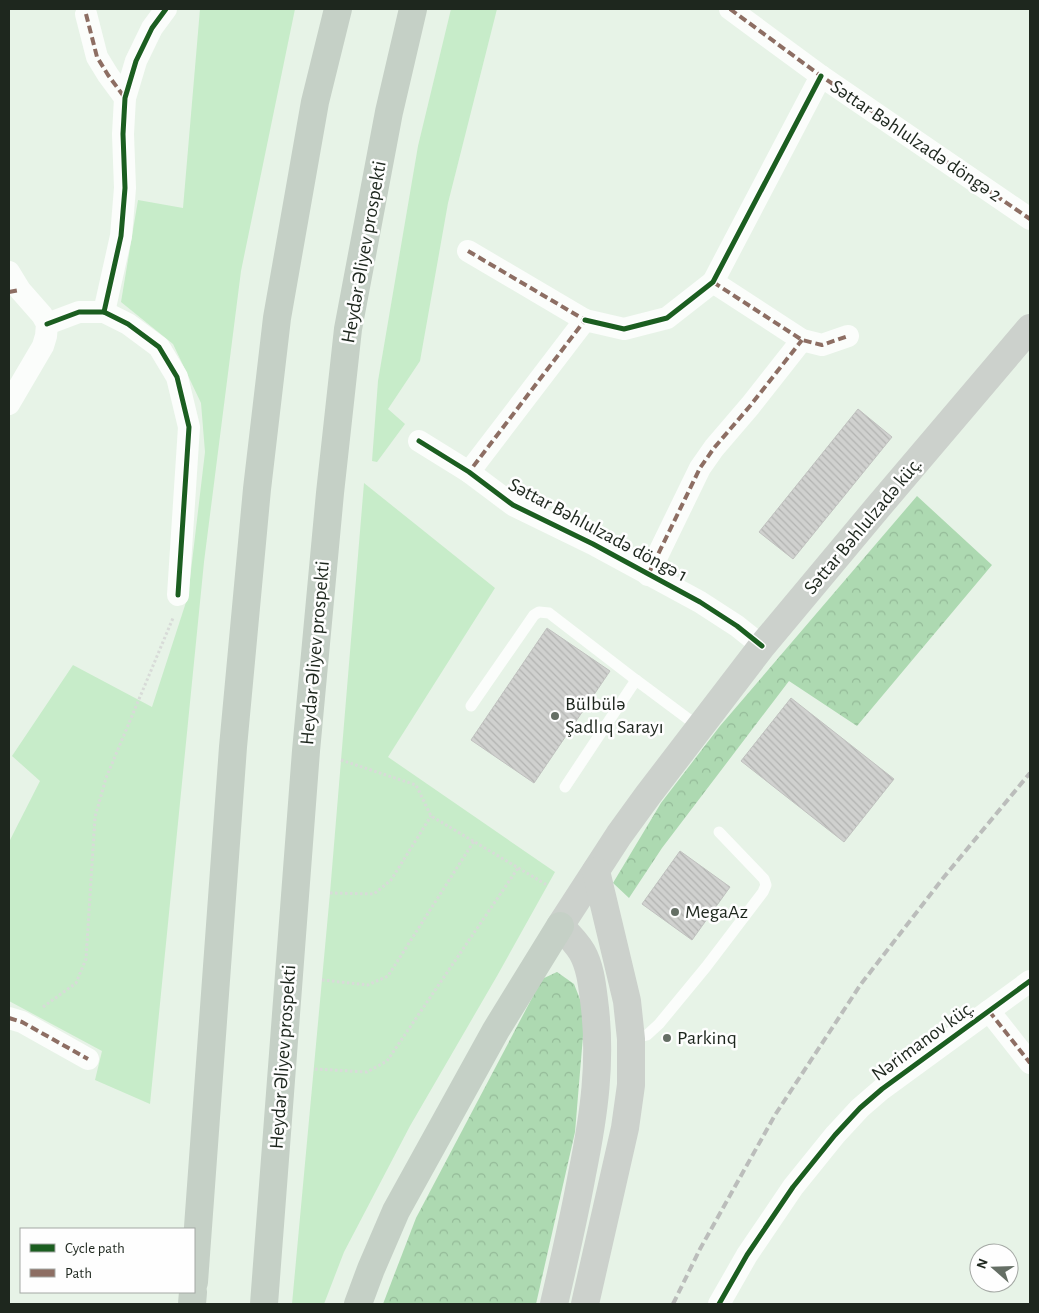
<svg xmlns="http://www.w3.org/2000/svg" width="1039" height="1313" font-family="'Alegreya Sans',sans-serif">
<defs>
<pattern id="forest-crowns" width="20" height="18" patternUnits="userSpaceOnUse" patternTransform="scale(1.25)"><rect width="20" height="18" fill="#add9b1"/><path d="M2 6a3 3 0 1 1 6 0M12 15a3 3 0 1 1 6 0" fill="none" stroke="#94ba98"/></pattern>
<pattern id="building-back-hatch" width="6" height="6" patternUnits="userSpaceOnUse" patternTransform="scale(1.25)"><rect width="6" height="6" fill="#d0d1cf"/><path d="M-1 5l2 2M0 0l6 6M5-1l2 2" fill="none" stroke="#b2b3b1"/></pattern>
</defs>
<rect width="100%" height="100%" fill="#e7f3e7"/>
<g fill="#c7ecc9">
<polygon points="200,9 295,9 241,271 204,562 150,1104 95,1080 102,1051 9,1001 9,842 40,781 12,756 73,665 152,707 188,596 205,452 201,403 173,344 121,302 138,200 183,208"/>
<polygon points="451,9 497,9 448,203 420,361 388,409 405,424 377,462 372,461 378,381 418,146"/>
<polygon points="364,483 495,588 388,757 555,872 497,976 410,1126 344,1252 324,1304 292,1304 330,893"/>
</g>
<g fill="url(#forest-crowns)">
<polygon points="917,496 992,565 857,726 789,681 662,848 629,898 613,883 661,803 720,726"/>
<polygon points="557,972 574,984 585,1012 575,1132 536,1304 383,1304 416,1218 542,979"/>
</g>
<g fill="url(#building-back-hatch)" stroke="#c0c1bf">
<polygon points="858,409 892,437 793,559 759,532"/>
<polygon points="547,628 610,671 534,783 471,740"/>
<polygon points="791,698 894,779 844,842 741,761"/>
<polygon points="680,851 730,887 692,940 642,904"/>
</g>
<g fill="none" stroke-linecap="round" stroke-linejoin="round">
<g stroke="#d8dbd8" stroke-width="3" stroke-dasharray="2.5 2.5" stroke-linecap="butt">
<polyline points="341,760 416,785 431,816 547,885"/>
<polyline points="330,893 374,894 391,880 431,816"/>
<polyline points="322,980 368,985 388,976 474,841"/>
<polyline points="43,1007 76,983 86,959 95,817 106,778 173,618"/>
<polyline points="315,1069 367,1072 387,1061 518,868"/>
</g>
<g stroke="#fbfdfb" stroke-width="11">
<polyline points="471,706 534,615 539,612 549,613 636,680"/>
<polyline points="565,787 636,680 699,727"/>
<polyline points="631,1039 647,1035 659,1024 706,967 763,892 766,885 764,879 719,832"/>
</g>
<g stroke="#fbfdfb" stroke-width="22">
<polyline points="730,9 821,76 1030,219"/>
<polyline points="86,14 97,57 108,75 125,98"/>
<polyline points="468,251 585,320 469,472"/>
<polyline points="9,272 20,290 42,315 47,324 46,336 43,346 9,404"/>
<polyline points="713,282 802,340 822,345 848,336"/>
<polyline points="104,312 121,236 125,188 123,134 125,98 136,61 152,28 166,9"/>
<polyline points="585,320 624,329 667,318 713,282 821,76"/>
<polyline points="47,324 79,312 104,312 128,324 159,347 177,377 189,427 178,595"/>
<polyline points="419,441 469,472 513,505 593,544 700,602 737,626 762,646"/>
<polyline points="648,575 700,468 714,448 750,406 802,340"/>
<polyline points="989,1011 1030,1063"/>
<polyline points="9,1018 22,1022 88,1059"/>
<polyline points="719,1304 747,1255 793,1187 835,1135 860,1108 882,1089 1030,981"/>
</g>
<g stroke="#ccd1cc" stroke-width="28">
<path d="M554,1304C564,1261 574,1218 582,1174C594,1115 602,1060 594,1000C592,984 590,966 582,952C576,942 568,934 560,926L619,835L648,795L762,646L878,507L1030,328"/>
<polyline points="585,1304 625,1128 631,1085 631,1039 627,1001 596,871"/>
</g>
<g stroke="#c5d0c6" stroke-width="28">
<polyline points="194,1282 233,747 257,489 277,318 315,102 338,9"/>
<polyline points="192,1304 193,1292"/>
<polyline points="264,1304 306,751 330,493 348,329 389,112 413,9"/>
<polyline points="358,1304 371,1269 396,1211 496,1030 560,926"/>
</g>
<polyline stroke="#bbbdbb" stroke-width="4" stroke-dasharray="8 4" stroke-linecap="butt" points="673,1304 700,1249 775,1115 861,984 944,877 1030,773"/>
<g stroke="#8d6e63" stroke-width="4" stroke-dasharray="8 4" stroke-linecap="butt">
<polyline points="730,9 821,76 1030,219"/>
<polyline points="86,14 97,57 108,75 125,98"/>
<polyline points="468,251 585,320 469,472"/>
<polyline points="713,282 802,340 822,345 848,336"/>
<polyline points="9,292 20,290"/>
<polyline points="648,575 700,468 714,448 750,406 802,340"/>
<polyline points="989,1011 1030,1063"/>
<polyline points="9,1018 22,1022 88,1059"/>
</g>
<g stroke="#fefefe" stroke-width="8">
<g id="cycleway">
<polyline points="104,312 121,236 125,188 123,134 125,98 136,61 152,28 166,9"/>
<polyline points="585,320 624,329 667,318 713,282 821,76"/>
<polyline points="47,324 79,312 104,312 128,324 159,347 177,377 189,427 178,595"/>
<polyline points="419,441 469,472 513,505 593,544 700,602 737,626 762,646"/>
<polyline points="719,1304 747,1255 793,1187 835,1135 860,1108 882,1089 1030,981"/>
</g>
</g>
<use href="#cycleway" stroke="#1b5e20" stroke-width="5"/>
</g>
<g fill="#646e64" stroke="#fefefe" stroke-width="2">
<circle cx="555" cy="716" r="5"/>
<circle cx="675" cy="912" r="5"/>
<circle cx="667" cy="1038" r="5"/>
</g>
<g text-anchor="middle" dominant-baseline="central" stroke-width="5" stroke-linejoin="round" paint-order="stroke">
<g font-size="20" fill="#1e271e" stroke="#fefefe">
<text transform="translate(916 141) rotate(34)">Səttar Bəhlulzadə döngə 2</text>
<text transform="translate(364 252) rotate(-80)">Heydər Əliyev prospekti</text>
<text transform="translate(863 526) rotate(-50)">Səttar Bəhlulzadə küç.</text>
<text transform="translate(598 530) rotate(28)">Səttar Bəhlulzadə döngə 1</text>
<text transform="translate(315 653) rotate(-85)">Heydər Əliyev prospekti</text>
<text transform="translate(923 1041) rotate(-36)">Nərimanov küç.</text>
<text transform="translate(283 1057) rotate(-86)">Heydər Əliyev prospekti</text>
</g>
<g font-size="20" fill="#1e271e" stroke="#fefefe" text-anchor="start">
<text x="565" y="704">Bülbülə<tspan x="565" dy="23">Şadlıq Sarayı</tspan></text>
<text x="685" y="912">MegaAz</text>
<text x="677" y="1038">Parkinq</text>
</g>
</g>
<rect width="1039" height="1313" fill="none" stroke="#1e271e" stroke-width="20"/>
<rect x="20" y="1228" width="175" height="65" fill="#fefefe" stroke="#a4a8a4"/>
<rect x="30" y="1244" width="25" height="8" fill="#1b5e20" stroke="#a4a8a4"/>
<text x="65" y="1253" font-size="15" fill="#1e271e">Cycle path</text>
<rect x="30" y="1269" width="25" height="8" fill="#8d6e63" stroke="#a4a8a4"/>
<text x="65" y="1278" font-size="15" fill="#1e271e">Path</text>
<g transform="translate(994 1268) rotate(290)"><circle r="24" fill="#fefefe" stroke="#a4a8a4"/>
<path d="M0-4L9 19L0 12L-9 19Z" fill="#646e64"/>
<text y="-8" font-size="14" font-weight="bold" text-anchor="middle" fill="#1e271e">N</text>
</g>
</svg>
